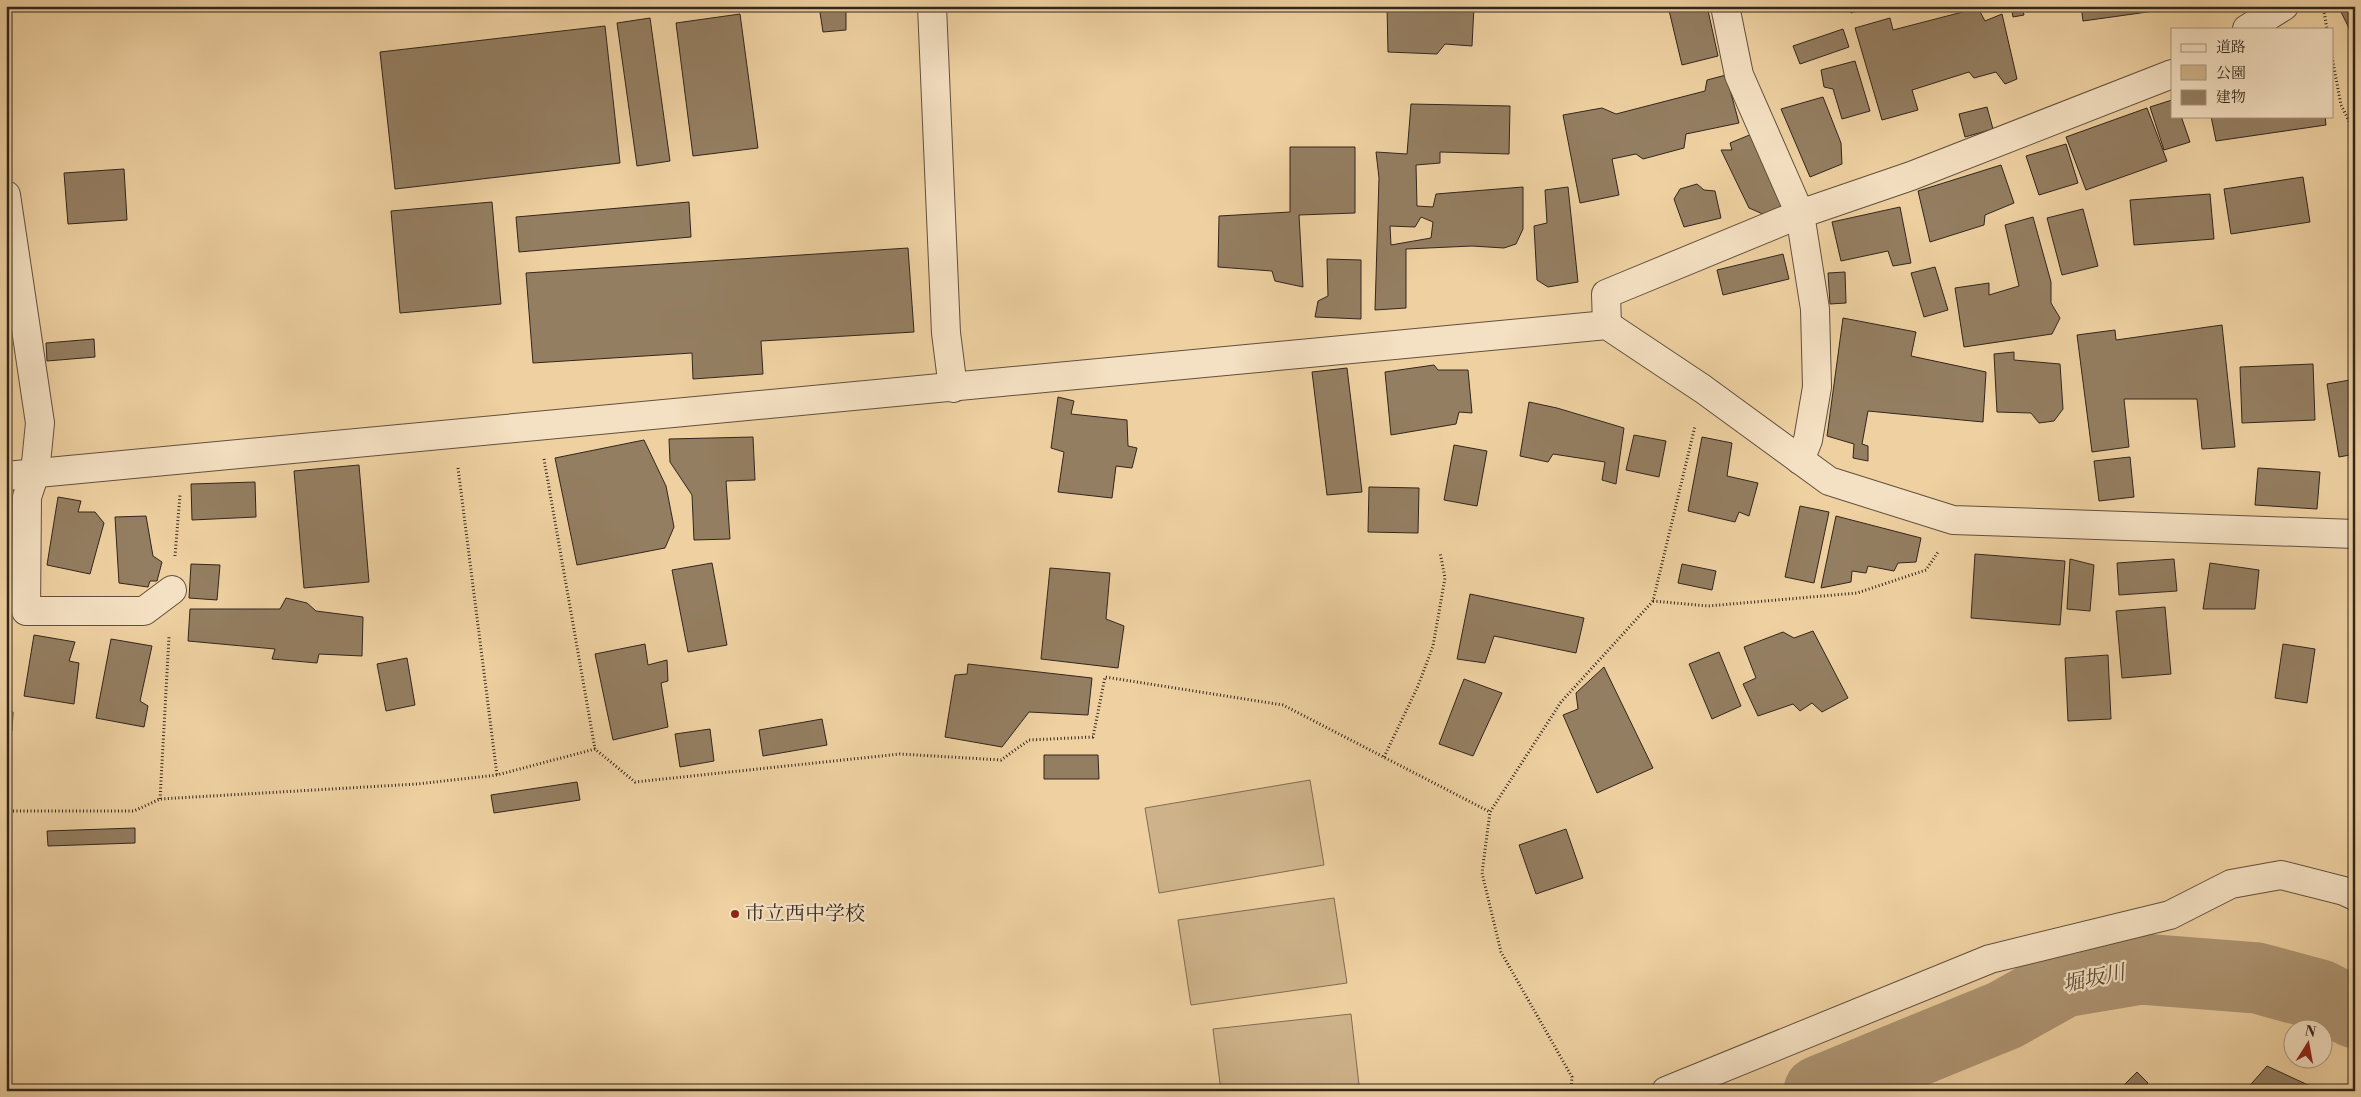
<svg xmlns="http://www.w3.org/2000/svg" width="2361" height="1097" font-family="'Libre Bodoni','Noto Serif JP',serif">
<rect width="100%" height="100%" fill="#eed0a1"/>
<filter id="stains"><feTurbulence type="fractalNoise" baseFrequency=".004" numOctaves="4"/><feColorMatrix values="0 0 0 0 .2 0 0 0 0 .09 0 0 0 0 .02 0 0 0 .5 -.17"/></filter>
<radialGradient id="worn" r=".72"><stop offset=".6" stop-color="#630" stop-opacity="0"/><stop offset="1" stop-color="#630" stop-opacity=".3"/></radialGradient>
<g fill="#ceb38a" stroke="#806c53">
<polygon points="1310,780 1324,865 1159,893 1145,808"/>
<polygon points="1334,898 1347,983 1191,1005 1178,920"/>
<polygon points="1351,1014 1359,1085 1300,1091 1221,1091 1213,1029"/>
</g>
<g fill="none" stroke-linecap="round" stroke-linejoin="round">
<polyline stroke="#ae9674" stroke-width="71" points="1819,1091 2005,1015 2064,982 2141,969 2257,978 2320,995 2355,1013"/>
</g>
<g fill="#947e61" stroke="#32261c" fill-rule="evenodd">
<polygon points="819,6 846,6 846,30 823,32"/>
<polygon points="1387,6 1474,6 1472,46 1445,44 1437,54 1388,52"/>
<polygon points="1668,6 1707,6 1718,56 1682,65"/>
<polygon points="1849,6 1871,6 1851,13"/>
<polygon points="2011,6 2022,6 2024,15 2013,17"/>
<polygon points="2081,6 2169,6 2169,9 2083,21"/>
<polygon points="2338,6 2355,6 2355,40"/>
<polygon points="1978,8 1985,21 2002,14 2017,79 2005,84 1996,72 1974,78 1969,72 1912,90 1918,110 1882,120 1855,28 1890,18 1893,30"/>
<polygon points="740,14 758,148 693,156 676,23"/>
<polygon points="650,18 670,161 637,166 617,23"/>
<polygon points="605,26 620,163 395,189 380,52"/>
<polygon points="1843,29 1849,47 1800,64 1793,46"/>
<polygon points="1855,61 1870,111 1842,119 1833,89 1824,87 1821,70"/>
<polygon points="1726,75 1739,123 1686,134 1684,148 1643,159 1636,154 1612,159 1619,195 1580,203 1563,115 1602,108 1616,114 1705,91 1707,80"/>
<polygon points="1823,97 1841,143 1842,164 1810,177 1781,109"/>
<polygon points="2172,100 2172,116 2181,116 2190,142 2164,150 2150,107"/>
<path d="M1411,104L1510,106L1509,154L1440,152V163L1416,165L1417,206L1433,207L1436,194L1523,187V229L1516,244L1504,248L1472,246L1406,249V308L1375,310L1379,178L1376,152L1407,154ZM1421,217L1433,222L1431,238L1391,245L1390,226L1415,227Z"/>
<polygon points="1987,107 1993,129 1965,137 1959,114"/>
<polygon points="2147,108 2167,161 2086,190 2066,137"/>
<polygon points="2211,116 2325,116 2326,125 2216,141"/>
<polygon points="1752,134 1785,205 1763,214 1749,208 1721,150 1732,150 1730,143"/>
<polygon points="2066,144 2078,183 2039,195 2026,156"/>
<polygon points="1290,147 1355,147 1355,213 1299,215 1303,287 1275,281 1272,271 1218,267 1219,216 1290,212"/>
<polygon points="2001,165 2014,203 1985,215 1984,225 1930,242 1918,191"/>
<polygon points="124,169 127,220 68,224 64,173"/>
<polygon points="2303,177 2310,222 2231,234 2224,189"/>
<polygon points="1697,184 1704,190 1715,191 1721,218 1684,227 1674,199 1680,189"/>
<polygon points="1568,187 1578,282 1548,287 1537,280 1534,226 1547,223 1545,190"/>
<polygon points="2210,194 2214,239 2134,245 2130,200"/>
<polygon points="492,202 501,304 400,313 391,211"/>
<polygon points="689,202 691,237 519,252 516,217"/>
<polygon points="1900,207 1911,263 1893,266 1888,251 1841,261 1832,222"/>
<polygon points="2083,209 2098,266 2062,275 2047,218"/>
<polygon points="2033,217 2051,282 2051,303 2060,318 2052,334 1964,347 1955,288 1989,283 1989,295 2019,286 2005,225"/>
<polygon points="908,248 914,332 761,341 763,374 693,379 692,353 533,363 526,273"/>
<polygon points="1783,254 1789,279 1723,295 1717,270"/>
<polygon points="1327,259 1361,260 1361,319 1315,317 1318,301 1328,296"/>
<polygon points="1935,267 1948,310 1924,317 1911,273"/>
<polygon points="1845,272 1846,303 1830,304 1828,273"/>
<polygon points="1843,318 1916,332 1911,356 1986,372 1983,422 1868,411 1862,444 1868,446 1868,461 1853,458 1854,444 1827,436"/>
<polygon points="2222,325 2235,447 2202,449 2197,399 2124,399 2129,447 2092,452 2077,335 2115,330 2116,340"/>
<polygon points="94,339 95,357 47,361 46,343"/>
<polygon points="2014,352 2014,360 2060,364 2063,409 2054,421 2039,423 2031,413 1997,412 1994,354"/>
<polygon points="2313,364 2315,420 2242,423 2240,367"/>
<polygon points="1434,365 1438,370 1468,370 1472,413 1459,412 1456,424 1391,435 1385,372"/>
<polygon points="1347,368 1362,492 1327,495 1312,372"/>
<polygon points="2350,380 2355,406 2355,454 2339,457 2327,384"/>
<polygon points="1058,397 1074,401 1071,414 1127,420 1128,446 1137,448 1132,468 1116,466 1112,498 1058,492 1064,452 1051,448"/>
<polygon points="1529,402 1557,408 1624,428 1616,484 1602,480 1605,462 1553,454 1548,462 1520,456"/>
<polygon points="1634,435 1666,441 1659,477 1626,470"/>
<polygon points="753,437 755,480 726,481 730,539 694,540 692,495 670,462 669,439"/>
<polygon points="1702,437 1732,443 1727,476 1758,483 1749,516 1739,512 1735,522 1688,511"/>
<polygon points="644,440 666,486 674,527 665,548 577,565 555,458"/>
<polygon points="1454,445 1487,451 1477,506 1444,500"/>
<polygon points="2130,457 2134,497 2099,501 2094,461"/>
<polygon points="359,465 369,582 304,588 294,471"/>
<polygon points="2258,468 2320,472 2317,509 2255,505"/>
<polygon points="255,482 256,517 192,520 191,484"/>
<polygon points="1369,487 1419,488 1418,533 1368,532"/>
<polygon points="58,497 81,501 78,512 95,512 104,523 90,574 47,565"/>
<polygon points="1800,506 1829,512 1814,583 1785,577"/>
<polygon points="146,516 153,556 162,562 157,581 150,581 148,587 119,583 115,517"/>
<polygon points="1836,516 1921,538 1916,562 1898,563 1894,571 1868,566 1866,573 1852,571 1851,582 1821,588"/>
<polygon points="1975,554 2065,561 2060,625 1971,618"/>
<polygon points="2070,559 2094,565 2090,611 2067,609"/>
<polygon points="2174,559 2177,591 2119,595 2117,563"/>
<polygon points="712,563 727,645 688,652 672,570"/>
<polygon points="2210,563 2259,570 2255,609 2203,609"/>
<polygon points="191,564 220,565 217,600 189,598"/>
<polygon points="1682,564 1716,571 1712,590 1678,583"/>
<polygon points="1050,568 1110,573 1106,619 1124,626 1118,668 1041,659"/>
<polygon points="1470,594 1584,618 1576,653 1494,636 1485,663 1457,659"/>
<polygon points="286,598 307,603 316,611 363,617 362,656 319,654 317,663 272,659 275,649 188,641 190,609 280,609"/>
<polygon points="2165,607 2171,674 2122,678 2116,611"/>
<polygon points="1813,631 1848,698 1822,712 1812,703 1800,711 1793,704 1758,716 1743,684 1756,678 1744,647 1783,632 1794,638"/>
<polygon points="34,635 75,642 69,661 79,663 74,704 24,696"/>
<polygon points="111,639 152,646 140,701 148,706 144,727 96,718"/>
<polygon points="645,644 648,665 667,660 668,681 661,683 668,727 613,740 595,654"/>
<polygon points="2283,644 2315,649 2307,703 2275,698"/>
<polygon points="1719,652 1741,706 1712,719 1689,664"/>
<polygon points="2108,655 2111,719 2068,721 2065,658"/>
<polygon points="407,658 415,705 386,711 377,664"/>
<polygon points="968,664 1092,678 1088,715 1029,712 1002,747 945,737 955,675 967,674"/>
<polygon points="1604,667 1653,768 1597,793 1563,715 1578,709 1576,693"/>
<polygon points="1464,679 1502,693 1473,756 1439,744"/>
<polygon points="6,710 13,712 12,731 6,731"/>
<polygon points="822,719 827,745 763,756 759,730"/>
<polygon points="710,729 714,761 680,767 675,734"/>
<polygon points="1044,755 1098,755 1099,779 1044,779"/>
<polygon points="577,782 580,800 494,813 491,795"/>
<polygon points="135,828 135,843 48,846 47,831"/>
<polygon points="1566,829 1583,878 1536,894 1519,845"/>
<polygon points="2267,1066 2321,1091 2245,1091"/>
<polygon points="2137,1072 2148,1083 2141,1091 2118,1091"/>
</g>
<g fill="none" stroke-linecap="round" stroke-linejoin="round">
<g stroke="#61503d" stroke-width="30">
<g id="minor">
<polyline points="932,6 946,333 953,388"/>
<polyline points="1725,6 1739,75 1800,214 1815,309 1817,387 1808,440 1800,460"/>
<polyline points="2247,29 2284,6"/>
<polyline points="6,195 40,423 35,473 27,497 26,611 144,611 172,590"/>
<polyline points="1607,325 1606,294 1800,214 1911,176 2172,74"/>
<polyline points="6,476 1607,325 1703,389 1829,481 1953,520 2355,534"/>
<polyline points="1666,1091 1990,959 2170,915 2231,884 2281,875 2344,891 2355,896"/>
</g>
</g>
<g stroke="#32261c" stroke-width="3" stroke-dasharray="1 2.5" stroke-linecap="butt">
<polyline points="2323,6 2327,29"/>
<polyline points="2332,57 2341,105 2354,131 2355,138"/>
<polyline points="544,459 595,749"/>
<polyline points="458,468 497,775"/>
<polyline points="175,556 180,495"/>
<polyline points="1653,601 1708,606 1857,593 1926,570 1938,552"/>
<polyline points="1384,757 1418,686 1433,646 1445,578 1440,552"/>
<polyline points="160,799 169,637"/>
<polyline points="6,811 134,811 160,799 417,784 497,775 595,749 635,782 900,754 1001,760 1029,740 1093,737 1105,677 1283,705 1490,812"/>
<polyline points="1571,1091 1572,1077 1501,952 1482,873 1490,812 1561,702 1653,601 1695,426"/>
</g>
<use href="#minor" stroke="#f4e0c2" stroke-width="28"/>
</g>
<circle fill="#8f2418" stroke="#f4e0c2" stroke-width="2" cx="735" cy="914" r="5"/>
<g text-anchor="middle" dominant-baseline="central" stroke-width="4.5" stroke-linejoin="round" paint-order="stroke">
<g font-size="20" fill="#32261c" stroke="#f4e0c2" text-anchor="start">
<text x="745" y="914">市立西中学校</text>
</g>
<g font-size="21" font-style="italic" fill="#574836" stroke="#f4e0c2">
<text transform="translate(2094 979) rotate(-12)">堀坂川</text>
</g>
</g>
<rect width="2361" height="1097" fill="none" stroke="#eed0a1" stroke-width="25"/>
<rect x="8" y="8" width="2346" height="1082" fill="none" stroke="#32261c" stroke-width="2.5"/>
<rect x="12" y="12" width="2336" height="1072" fill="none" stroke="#32261c"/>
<rect x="2171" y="28" width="162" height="90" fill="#f4e0c2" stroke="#a69680"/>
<rect x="2181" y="44" width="25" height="8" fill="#f4e0c2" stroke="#a69680"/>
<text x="2216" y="52" font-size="15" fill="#32261c">道路</text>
<rect x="2181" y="65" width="25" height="15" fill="#ceb38a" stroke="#a69680"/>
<text x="2216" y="78" font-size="15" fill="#32261c">公園</text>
<rect x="2181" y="90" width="25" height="15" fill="#947e61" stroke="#a69680"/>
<text x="2216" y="102" font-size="15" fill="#32261c">建物</text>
<g transform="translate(2308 1044) rotate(11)"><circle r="24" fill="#f4e0c2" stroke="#a69680"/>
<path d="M0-4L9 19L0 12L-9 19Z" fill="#8f2418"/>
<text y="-8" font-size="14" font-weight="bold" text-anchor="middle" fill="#32261c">N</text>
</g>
<rect width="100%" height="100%" filter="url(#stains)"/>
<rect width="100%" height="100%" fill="url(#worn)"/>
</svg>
